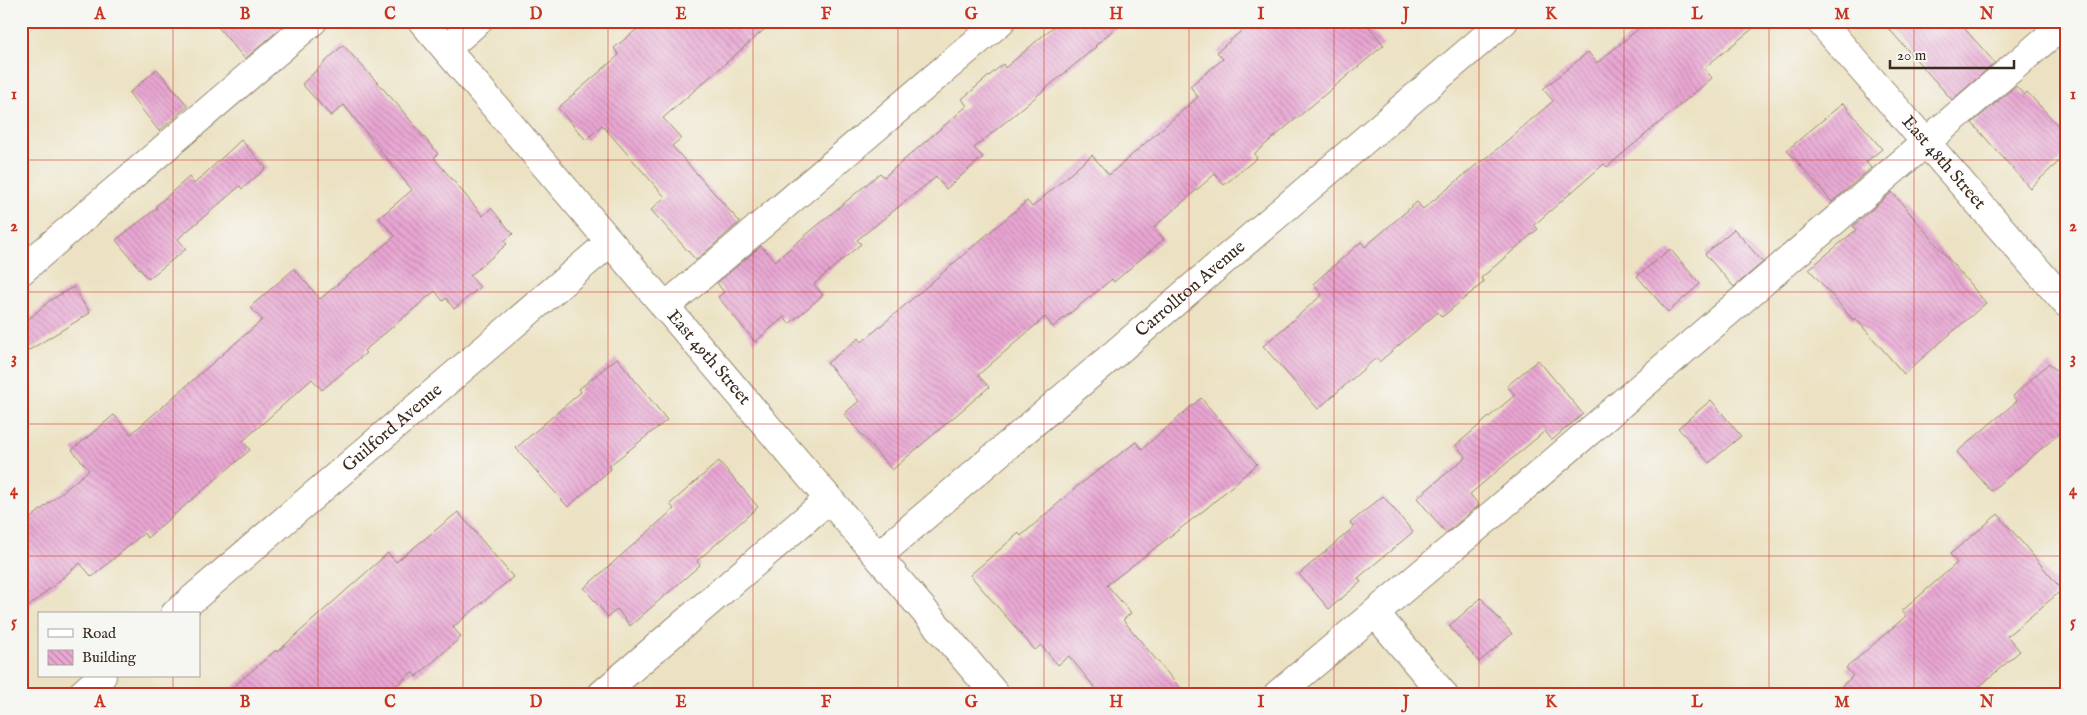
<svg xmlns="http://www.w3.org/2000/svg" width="2087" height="715" font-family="'IM FELL English',serif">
<defs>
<pattern id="building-back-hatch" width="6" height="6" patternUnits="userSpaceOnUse" patternTransform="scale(1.25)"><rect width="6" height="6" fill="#e9a6d3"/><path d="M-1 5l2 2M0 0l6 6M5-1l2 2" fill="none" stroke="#be87ab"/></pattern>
</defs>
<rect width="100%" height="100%" fill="#f6f6f2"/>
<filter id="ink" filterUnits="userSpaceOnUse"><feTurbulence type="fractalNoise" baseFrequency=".02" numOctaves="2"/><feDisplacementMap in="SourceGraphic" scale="10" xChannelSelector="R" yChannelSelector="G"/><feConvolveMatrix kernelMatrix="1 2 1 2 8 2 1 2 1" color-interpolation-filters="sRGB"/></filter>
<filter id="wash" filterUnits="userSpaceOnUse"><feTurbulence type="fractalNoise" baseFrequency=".0096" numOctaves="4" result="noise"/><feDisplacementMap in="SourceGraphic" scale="20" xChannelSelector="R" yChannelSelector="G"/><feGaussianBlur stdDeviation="1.12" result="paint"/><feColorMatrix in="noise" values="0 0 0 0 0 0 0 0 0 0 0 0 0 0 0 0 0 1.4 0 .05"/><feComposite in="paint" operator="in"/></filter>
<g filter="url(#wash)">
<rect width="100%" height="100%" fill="#ece2c3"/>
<g id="blocks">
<g fill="url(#building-back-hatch)">
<polygon points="213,21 289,21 245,59"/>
<polygon points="647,21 774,21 663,118 681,138 672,146 740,222 696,260 651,210 665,197 602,125 586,140 558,108 619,55 614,48"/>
<polygon points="1060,21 1123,21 1095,46 1096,47 974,148 983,157 946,189 936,177 857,240 861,244 814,284 823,295 789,324 784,317 755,342 718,297 724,292 717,283 761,246 775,261 880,173 884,177 967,106 962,99 1003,64 1005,68"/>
<polygon points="1253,21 1364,21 1384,45 1254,154 1257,158 1224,185 1215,174 1154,227 1164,239 1114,282 1112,279 1053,327 1045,317 978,375 989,387 892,470 844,414 859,401 827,363 859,338 862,342 990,232 1027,201 1032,207 1092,155 1109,175 1198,97 1190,86 1223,59 1217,52"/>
<polygon points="1648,21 1762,21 1704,68 1712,78 1607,167 1604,164 1534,225 1538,229 1481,278 1484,282 1442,317 1438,312 1379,362 1376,358 1318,409 1263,346 1322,295 1313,284 1361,242 1365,247 1417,202 1423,209 1481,161 1482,162 1553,101 1543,89 1588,52 1597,63"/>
<polygon points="1882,21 1958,21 1995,63 1952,100"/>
<polygon points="343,45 396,103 438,154 434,158 483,216 491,208 513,234 504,241 507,244 470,276 480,287 454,309 446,298 443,301 435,291 364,351 366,353 322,390 312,379 243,441 250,450 147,538 144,533 92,577 80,563 21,613 21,526 89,470 72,450 114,415 131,434 262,320 250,307 294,269 320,299 395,236 379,218 412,190 344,105 331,116 302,84"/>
<polygon points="157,69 188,106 159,131 129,93"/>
<polygon points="2016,86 2024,95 2027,92 2066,134 2066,155 2030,188 1972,123"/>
<polygon points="1843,103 1882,149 1866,162 1871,168 1832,202 1787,150"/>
<polygon points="241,140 266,168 242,189 240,186 178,239 186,249 148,279 116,240 157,208 156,206 189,177 194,184"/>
<polygon points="1892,192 1986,303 1904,374 1855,318 1853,320 1809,269 1856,230 1853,226"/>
<polygon points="1734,229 1763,262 1734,287 1705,254"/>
<polygon points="1670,249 1700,284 1668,312 1637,276"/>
<polygon points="73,287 90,313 21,355 21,326 49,301"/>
<polygon points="617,358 667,420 609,466 611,469 568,507 516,448 581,392 579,389"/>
<polygon points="1538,360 1583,414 1552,440 1545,431 1470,494 1479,505 1446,533 1417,498 1466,457 1456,445 1515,395 1507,386"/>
<polygon points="2049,363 2066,381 2066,428 1991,491 1957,452 2017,401 2013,396"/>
<polygon points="1201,398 1257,464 1207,508 1107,585 1131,613 1123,620 1185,694 1100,694 1069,656 1058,665 1041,645 1035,650 970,575 1019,533 1021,536 1079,485 1136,442 1142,449"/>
<polygon points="1711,400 1741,436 1709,463 1678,428"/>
<polygon points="719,461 758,507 697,561 700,565 630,626 617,609 608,617 584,588 674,509 670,504"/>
<polygon points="1383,496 1413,532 1358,578 1361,582 1329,609 1299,574 1354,527 1350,523"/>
<polygon points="458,512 513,577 453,627 461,637 416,677 412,672 387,694 225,694 276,650 277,652 388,553 396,562"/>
<polygon points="1998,514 2062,590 2007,636 2020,651 1971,694 1833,694 1853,676 1846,668 1906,616 1902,611 1957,563 1950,554"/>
<polygon points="1481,598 1512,634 1479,662 1449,626"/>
</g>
</g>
</g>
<g filter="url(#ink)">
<use href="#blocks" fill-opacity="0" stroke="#948670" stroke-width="1"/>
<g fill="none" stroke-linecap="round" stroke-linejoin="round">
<g stroke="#948670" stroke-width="30">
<g id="minor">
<path id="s1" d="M422,21L995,694"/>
<path id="s2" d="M1820,21L2066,303"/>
<polyline points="446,49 478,21"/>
<polyline points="21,271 313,21"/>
<polyline points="665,307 1001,21"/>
<path id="s3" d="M878,556L1504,21"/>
<polyline points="1375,613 1443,694"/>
<path id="s4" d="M175,614L610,242"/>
<polyline points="82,694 102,676"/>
<polyline points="602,694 829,499"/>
<polyline points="1278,694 1494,513 2066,22"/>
</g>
</g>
<use href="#minor" stroke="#fff" stroke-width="28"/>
</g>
</g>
<path fill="none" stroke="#c8321e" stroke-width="1" stroke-opacity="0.55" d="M173,21V614M318,21V694M463,21V694M608,21V694M753,21V694M898,21V694M1044,21V694M1189,21V694M1334,21V694M1479,21V694M1624,21V694M1769,21V694M1914,21V694M21,160H2066M21,292H2066M21,424H2066M21,556H2066M173,676V694"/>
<g text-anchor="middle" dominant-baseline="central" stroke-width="4.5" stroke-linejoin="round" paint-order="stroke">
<g font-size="18" fill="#3b2a1e" stroke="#f6f6f2">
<text stroke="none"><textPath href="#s2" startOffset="188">East 48th Street</textPath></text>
<text stroke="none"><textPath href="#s3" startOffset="411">Carrollton Avenue</textPath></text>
<text stroke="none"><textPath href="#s1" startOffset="442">East 49th Street</textPath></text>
<text stroke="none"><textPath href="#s4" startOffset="286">Guilford Avenue</textPath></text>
</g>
</g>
<rect width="2087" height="715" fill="none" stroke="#f6f6f2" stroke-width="55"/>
<rect x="38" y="612" width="162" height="65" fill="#f6f6f2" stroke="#aba49d"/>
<rect x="48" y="629" width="25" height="8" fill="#ffffff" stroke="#aba49d"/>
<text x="82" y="638" font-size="15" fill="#3b2a1e">Road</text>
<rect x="48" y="650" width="25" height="15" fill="url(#building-back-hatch)" stroke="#aba49d"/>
<text x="82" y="662" font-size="15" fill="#3b2a1e">Building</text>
<path d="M1890 60v8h124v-8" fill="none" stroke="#3b2a1e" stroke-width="2.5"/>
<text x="1897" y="60" font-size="15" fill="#3b2a1e" stroke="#f6f6f2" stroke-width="4" paint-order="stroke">20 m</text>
<rect x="28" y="28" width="2032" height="660" fill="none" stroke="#c8321e" stroke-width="2"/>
<g font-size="16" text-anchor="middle" font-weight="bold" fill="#c8321e">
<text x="100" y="19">A</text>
<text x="245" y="19">B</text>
<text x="390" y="19">C</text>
<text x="536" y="19">D</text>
<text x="681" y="19">E</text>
<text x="826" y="19">F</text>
<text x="971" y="19">G</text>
<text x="1116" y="19">H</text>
<text x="1261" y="19">I</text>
<text x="1406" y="19">J</text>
<text x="1551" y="19">K</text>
<text x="1697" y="19">L</text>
<text x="1842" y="19">M</text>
<text x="1987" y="19">N</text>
<text x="14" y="99">1</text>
<text x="2073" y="99">1</text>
<text x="14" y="231">2</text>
<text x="2073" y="231">2</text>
<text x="14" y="363">3</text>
<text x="2073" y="363">3</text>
<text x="14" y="495">4</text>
<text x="2073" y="495">4</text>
<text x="14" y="627">5</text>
<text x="2073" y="627">5</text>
<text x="100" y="707">A</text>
<text x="245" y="707">B</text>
<text x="390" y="707">C</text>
<text x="536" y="707">D</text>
<text x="681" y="707">E</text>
<text x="826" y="707">F</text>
<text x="971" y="707">G</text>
<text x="1116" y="707">H</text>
<text x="1261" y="707">I</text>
<text x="1406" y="707">J</text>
<text x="1551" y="707">K</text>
<text x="1697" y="707">L</text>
<text x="1842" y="707">M</text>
<text x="1987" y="707">N</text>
</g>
</svg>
